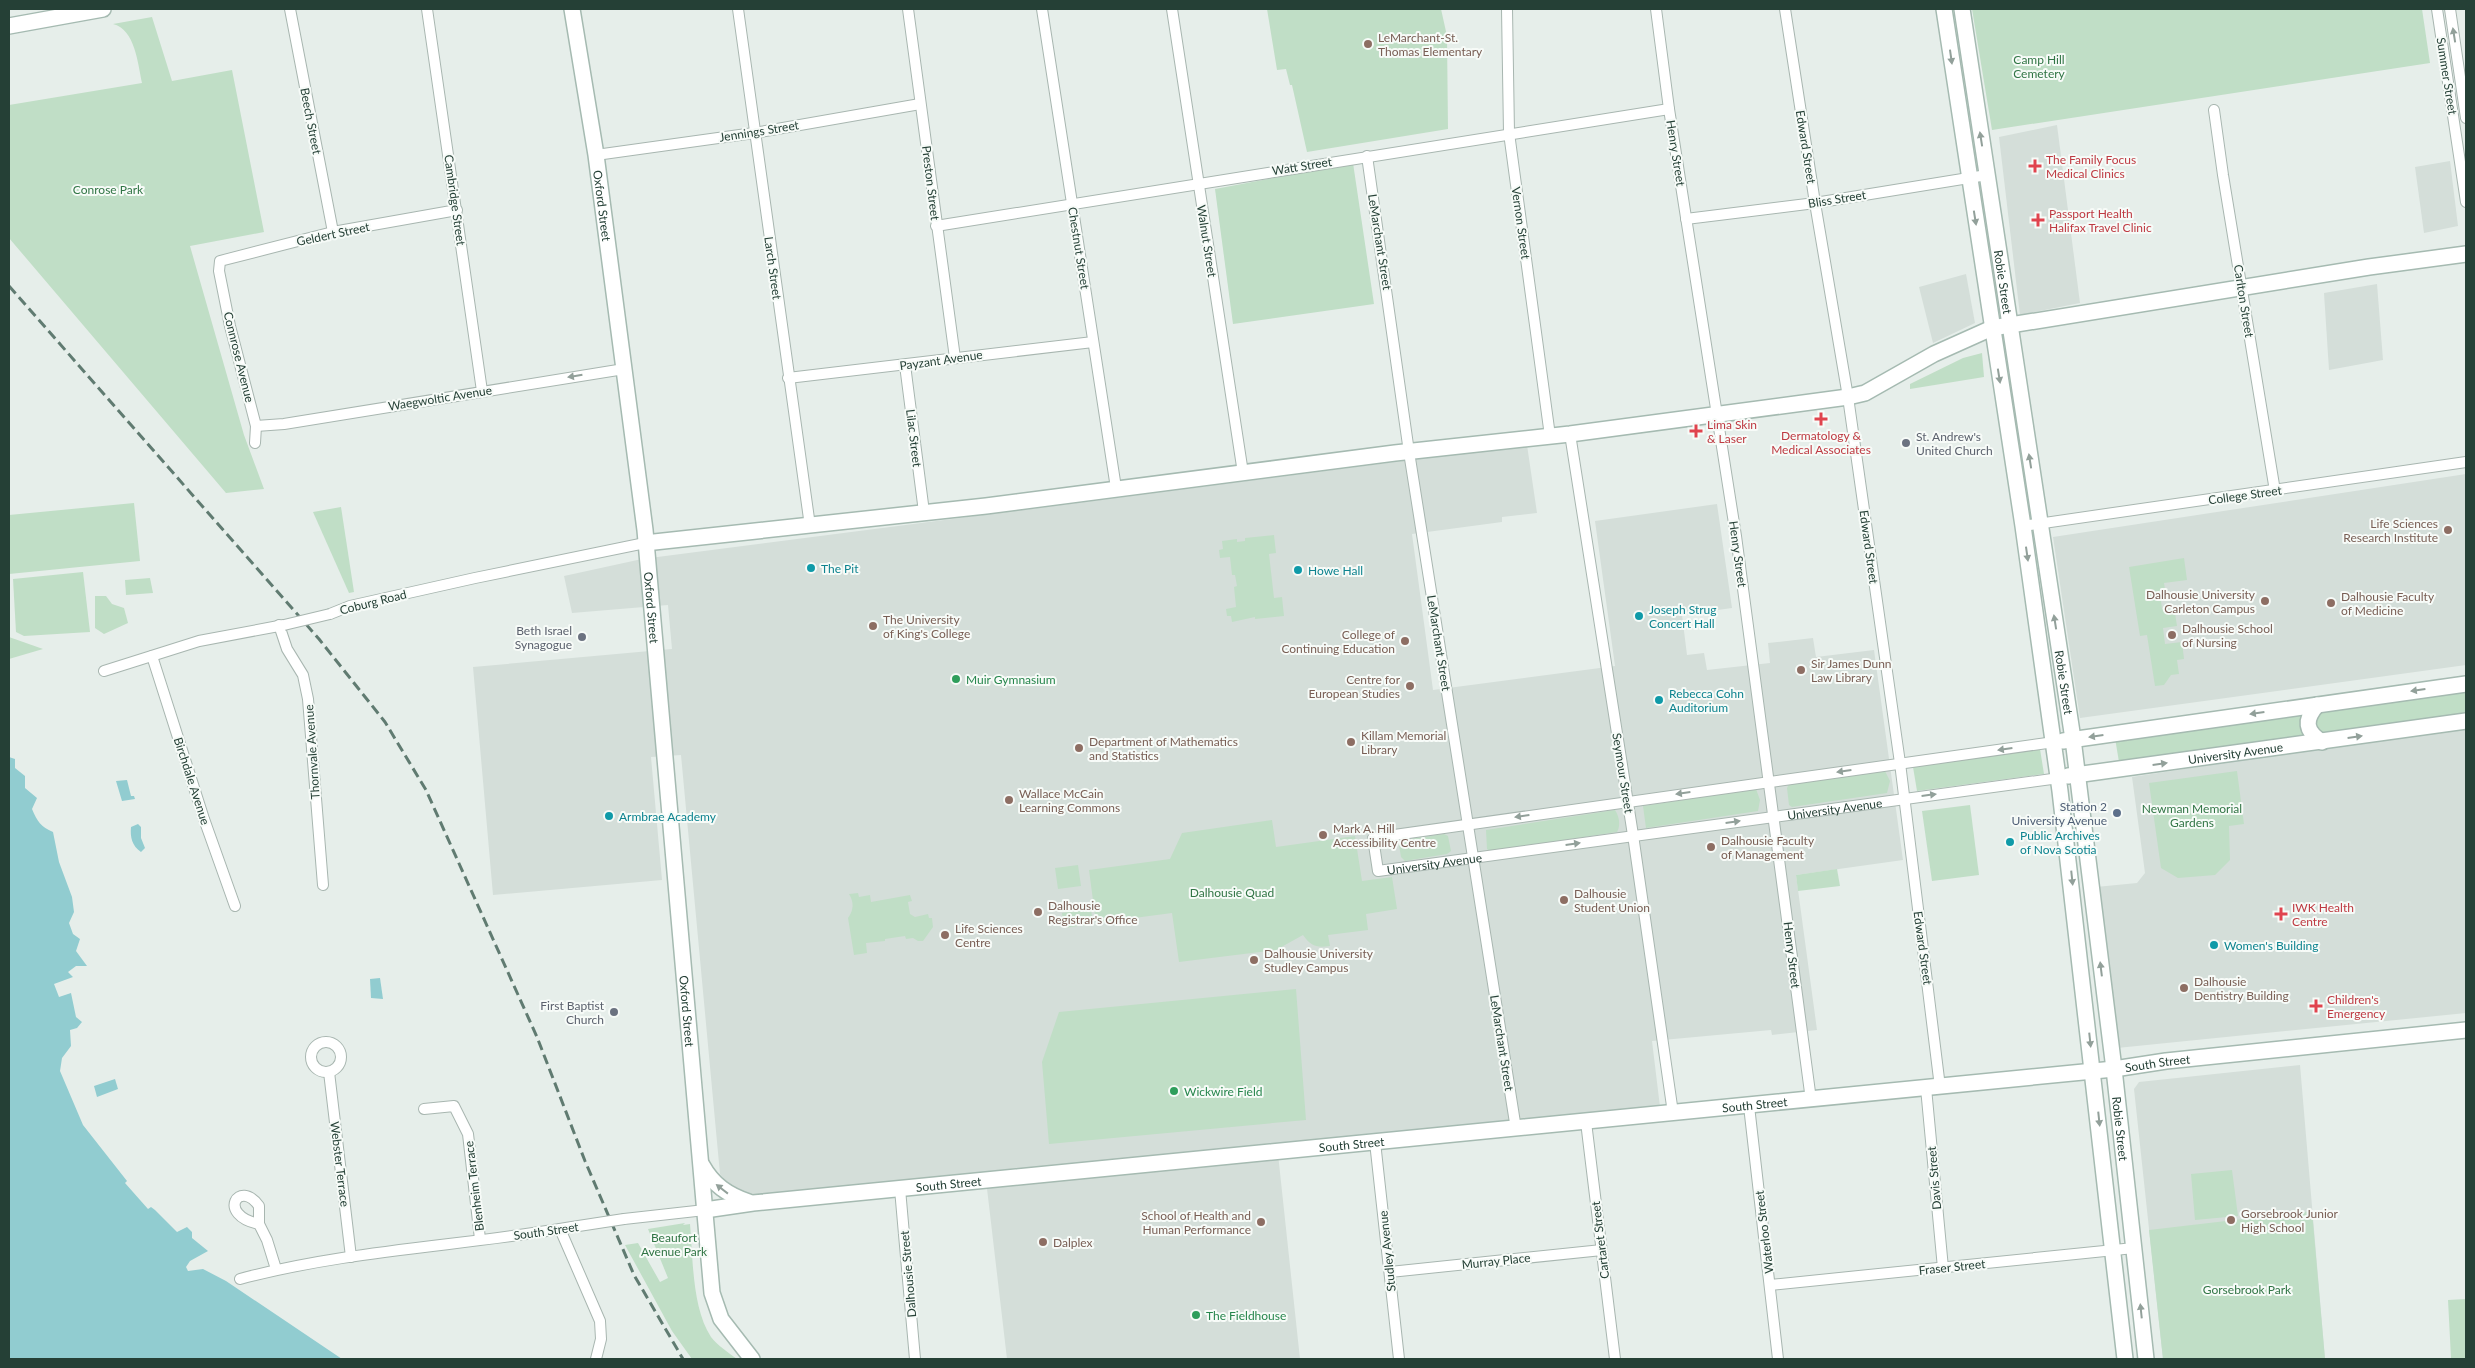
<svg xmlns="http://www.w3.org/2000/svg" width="2475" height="1368" font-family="Lato,sans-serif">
<rect width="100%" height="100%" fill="#e6eeea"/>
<g fill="#d4ded9">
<polygon points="2057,125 2080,303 2020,315 1999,137"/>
<polygon points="2450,161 2458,226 2424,233 2415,167"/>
<polygon points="1966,274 1975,323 1933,343 1919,287"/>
<polygon points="2377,284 2383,360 2329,370 2324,293"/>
<polygon points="1527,445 1537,513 1502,517 1502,522 1412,534 1433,690 1615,666 1595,521 1717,504 1732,608 1682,615 1687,655 1704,653 1707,670 1770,663 1768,643 1813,638 1816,657 1874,650 1903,860 1796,875 1817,1030 1772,1035 1771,1030 1652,1041 1660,1107 1278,1154 1300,1359 1007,1359 986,1180 753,1203 732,1190 720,1174 681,755 651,757 662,880 493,895 473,667 672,649 668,605 572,613 564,576 642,559"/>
<polygon points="2466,474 2466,665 2080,718 2053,537"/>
<polygon points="2466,726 2466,1013 2117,1048 2096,887 2137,883 2145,873 2132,777"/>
<polygon points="2300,1065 2325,1359 2163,1359 2134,1089 2139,1082"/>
</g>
<g fill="#c0dec6">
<polygon points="1267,9 1441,9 1447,36 1448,129 1307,152 1292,85 1290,85 1286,69 1277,70"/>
<polygon points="1972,9 2422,9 2430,63 1992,130"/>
<path d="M152,17L172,81L232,70L264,232L190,246L244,435L264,489L226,493L9,238V105L142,83C138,64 135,29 113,24Z"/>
<polygon points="1353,163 1374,304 1233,324 1215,189"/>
<polygon points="1982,353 1984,377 1910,389 1910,384 1963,358"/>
<polygon points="134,503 140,561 9,574 9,515"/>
<polygon points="341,507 354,592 349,593 313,512"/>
<polygon points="1274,535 1276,553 1269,554 1274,598 1282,597 1284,616 1255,619 1255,617 1232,622 1231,616 1227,616 1226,609 1236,607 1234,587 1237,586 1235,575 1232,575 1230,557 1220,558 1219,550 1223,549 1222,541 1237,539 1237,542 1245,541 1245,538"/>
<polygon points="2184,558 2187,580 2164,583 2166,595 2161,601 2162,609 2168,613 2175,613 2177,626 2163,628 2165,644 2182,642 2184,659 2177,660 2179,674 2171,675 2164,685 2155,686 2147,635 2140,636 2129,567"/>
<polygon points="83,572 90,632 24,636 16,632 13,579"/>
<polygon points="150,578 153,593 126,595 125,580"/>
<polygon points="95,596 106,596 112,604 124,608 128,623 104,634 95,628"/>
<polygon points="9,637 43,649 9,659"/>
<polygon points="2466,690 2466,715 2322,735 2317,733 2314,714 2317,711"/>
<polygon points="2305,713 2308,737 2119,762 2115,738"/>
<polygon points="2040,749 2044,774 1917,791 1913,767"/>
<polygon points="1885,771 1890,781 1887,793 1792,807 1789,805 1787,788 1789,784"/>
<polygon points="2237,771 2244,824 2229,826 2230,860 2215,875 2178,878 2161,868 2149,783"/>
<polygon points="1756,789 1760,800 1758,811 1646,828 1643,806"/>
<polygon points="1970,805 1979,875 1932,881 1922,811"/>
<path d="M1615,810C1619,816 1621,825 1617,832L1490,851L1487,849L1486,830Z"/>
<path d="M1272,820L1276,847L1355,836L1362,881L1392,877L1397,909L1366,914L1368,930L1328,935L1330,946C1316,948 1311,946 1303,935L1276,950L1179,962L1172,913L1096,923L1089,870L1170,859L1182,833Z"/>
<polygon points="1444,834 1448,836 1451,851 1447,854 1405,861 1401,857 1399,845 1403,840"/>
<polygon points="1078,865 1081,886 1058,889 1055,868"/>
<polygon points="1837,869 1840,886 1798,891 1796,875"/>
<path d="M858,893L859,897L870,895L871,902L910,895L912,901L908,902L910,914L915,917L928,914L929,918H932L933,927L923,941H918L913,938L906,939L905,936L885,939V941L866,943L867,953L854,955L848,918C854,910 854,902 849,894Z"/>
<polygon points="1091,909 1093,924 1064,928 1062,913"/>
<polygon points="1296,989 1306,1120 1049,1144 1042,1062 1059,1012"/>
<polygon points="2232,1170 2238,1216 2195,1220 2191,1174"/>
<polygon points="2312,1211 2325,1359 2163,1359 2149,1230"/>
<path d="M685,1223L683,1225L690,1224C693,1258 692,1308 711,1337C717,1345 729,1353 737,1359H692L672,1331L625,1245L638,1243L660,1282L668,1278L648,1229Z"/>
<polygon points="2466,1299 2466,1359 2444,1359 2451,1358 2448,1300"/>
</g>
<g fill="#91ccd0">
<path d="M9,757L15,759V768L25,776V788L37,798L32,809C37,821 41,827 53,832L59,862L72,897L74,912L69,923L73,934L80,939L76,951L87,966H76L68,972L73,977L54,984L59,997L71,993L76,1017L82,1022L77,1028L70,1030L71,1046L62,1058L60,1071L83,1125L127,1181L125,1183L148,1209L151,1207L155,1210L177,1232L187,1227L192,1232V1238L208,1251L190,1261L186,1267L188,1271L203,1269L226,1281L342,1359H9Z"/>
<polygon points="127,780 131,796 134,796 135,799 122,801 116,781"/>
<path d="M138,824L141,827V838L145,848L141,852C132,846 130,837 131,827Z"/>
<polygon points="380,978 383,999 371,998 370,979"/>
<polygon points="115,1079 118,1089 97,1097 94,1086"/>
</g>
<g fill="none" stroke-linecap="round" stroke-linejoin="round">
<g stroke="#a8b6b0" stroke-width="12">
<g id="street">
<polyline points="290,9 333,232"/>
<polyline points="427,9 482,391"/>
<polyline points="738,9 810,526"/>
<polyline points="908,9 955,358"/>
<polyline points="1042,9 1116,488"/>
<polyline points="1172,9 1243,473"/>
<polyline points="1507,9 1509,133 1550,436"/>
<polyline points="1656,9 1669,109 1736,536 1811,1100"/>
<polyline points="1785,9 1815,203 1848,397 1900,763 1940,1087"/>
<polyline points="2437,9 2466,202"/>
<polyline points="2450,9 2466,118"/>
<polyline points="2214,110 2223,175 2275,491"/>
<polyline points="596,155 754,133 920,104"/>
<polyline points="1367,156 1409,452 1516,1129"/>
<polyline points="1686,219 1815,203 1987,175"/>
<polyline points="936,226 1669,109"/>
<polyline points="905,365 924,512"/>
<polyline points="788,378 1093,342"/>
<polyline points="256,426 284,424 624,369"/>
<polyline points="1570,434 1633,835 1673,1113"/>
<polyline points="255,443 256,426 230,326 219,271 220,261 333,232 457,210"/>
<polyline points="2023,526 2466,462"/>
<polyline points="330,614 350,606 475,578 645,543"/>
<polyline points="279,625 287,649 303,675 308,699 323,885"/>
<polyline points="152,656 204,819 235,906"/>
<polyline points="104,671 199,641 284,625"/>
<path id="s1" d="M2054,742L1373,838L1378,871L2059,778"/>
<circle cx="326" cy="1057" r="15"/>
<polyline points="329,1072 351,1257"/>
<polyline points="1926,1088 1943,1268"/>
<polyline points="1749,1106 1778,1359"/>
<polyline points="424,1109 454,1106 468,1134 480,1239"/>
<polyline points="1586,1122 1615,1359"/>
<polyline points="1375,1142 1399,1359"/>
<polyline points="900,1189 915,1359"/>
<polyline points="624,1219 705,1210"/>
<path d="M259,1224C216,1215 239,1178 259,1206V1224L267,1240L276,1269"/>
<polyline points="560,1229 600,1321 601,1339 596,1359"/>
<polyline points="1390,1272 1602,1250"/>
<path d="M240,1279C348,1250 462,1246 572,1227"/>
<polyline points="1770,1285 2134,1248"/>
</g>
</g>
<g stroke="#a5bab1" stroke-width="18">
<g id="secondary">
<path id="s2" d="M572,9L596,155L645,530L712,1293L721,1319L752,1359"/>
<polyline points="1944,9 2023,526 2060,791 2125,1359"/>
<path id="s3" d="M1962,9L2073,739L2114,1069L2146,1359"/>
<polyline points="9,26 103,9"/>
<polyline points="645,543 986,506 1395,453 1570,434 1848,397 1865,393 1934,354 1992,328 2369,267 2466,254"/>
<path d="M2317,705C2304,720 2305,731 2322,742"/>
<polyline points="2063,741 2466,684"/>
<path id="s4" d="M2068,776L2466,721"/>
<path d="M702,1165C713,1185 728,1195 749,1202"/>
<path id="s5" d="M705,1210L753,1203L2114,1069L2166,1061L2466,1030"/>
</g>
</g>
<use href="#street" stroke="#fff" stroke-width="10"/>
<use href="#secondary" stroke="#fff" stroke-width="15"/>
<polyline stroke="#607b71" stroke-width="3" stroke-dasharray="10 5" stroke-linecap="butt" points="9,286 319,639 385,722 426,790 537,1037 585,1161 634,1275 683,1359"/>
<g stroke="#a8b6b0" stroke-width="12" stroke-linecap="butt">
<g id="street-bridge">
<polyline points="284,625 330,614"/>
<polyline points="572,1227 624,1219"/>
</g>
</g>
<use href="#street-bridge" stroke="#fff" stroke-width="10"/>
</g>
<defs><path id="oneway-solid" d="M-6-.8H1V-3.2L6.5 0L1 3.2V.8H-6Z" transform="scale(1.25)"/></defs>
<g fill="#92a09a">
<use href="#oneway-solid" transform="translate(2454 35) rotate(-99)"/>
<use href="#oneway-solid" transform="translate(1951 57) rotate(82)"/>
<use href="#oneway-solid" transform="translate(1981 139) rotate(-99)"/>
<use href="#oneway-solid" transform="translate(1975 218) rotate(81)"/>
<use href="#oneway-solid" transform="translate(575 376) rotate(171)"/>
<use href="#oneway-solid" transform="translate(1999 376) rotate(81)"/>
<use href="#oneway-solid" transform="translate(2030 461) rotate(-99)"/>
<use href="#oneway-solid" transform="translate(2027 554) rotate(82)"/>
<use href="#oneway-solid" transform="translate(2055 622) rotate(-99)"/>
<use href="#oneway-solid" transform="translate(2418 690) rotate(172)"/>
<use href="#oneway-solid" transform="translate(2257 713) rotate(172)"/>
<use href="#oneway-solid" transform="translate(2096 736) rotate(172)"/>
<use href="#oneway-solid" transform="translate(2355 737) rotate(-8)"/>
<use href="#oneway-solid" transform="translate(2005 749) rotate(172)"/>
<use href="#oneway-solid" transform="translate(2160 764) rotate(-8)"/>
<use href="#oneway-solid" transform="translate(1844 771) rotate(172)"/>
<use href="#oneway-solid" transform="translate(1683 793) rotate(172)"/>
<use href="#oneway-solid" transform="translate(1929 795) rotate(-7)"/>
<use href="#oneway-solid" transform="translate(1522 816) rotate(172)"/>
<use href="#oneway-solid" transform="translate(1733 822) rotate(-8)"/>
<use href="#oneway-solid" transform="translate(1573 844) rotate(-8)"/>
<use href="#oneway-solid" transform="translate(2072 878) rotate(84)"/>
<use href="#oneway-solid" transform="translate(2101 969) rotate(-97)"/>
<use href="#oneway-solid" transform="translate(2090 1040) rotate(84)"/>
<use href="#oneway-solid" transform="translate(2099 1119) rotate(84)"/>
<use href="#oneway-solid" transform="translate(722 1189) rotate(-142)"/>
<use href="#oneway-solid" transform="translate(2141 1311) rotate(-96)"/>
</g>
<g fill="#8d6e63" stroke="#f7fbf8" stroke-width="2">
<circle cx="1368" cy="44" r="5"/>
<circle cx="2448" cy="530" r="5"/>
<circle cx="2265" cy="601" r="5"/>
<circle cx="2331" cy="603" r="5"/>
<circle cx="873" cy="626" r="5"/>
<circle cx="2172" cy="635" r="5"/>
<circle cx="1405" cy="641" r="5"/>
<circle cx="1801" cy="670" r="5"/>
<circle cx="1410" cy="686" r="5"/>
<circle cx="1351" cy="742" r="5"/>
<circle cx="1079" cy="748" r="5"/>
<circle cx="1009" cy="800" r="5"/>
<circle cx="1323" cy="835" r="5"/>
<circle cx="1711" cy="847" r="5"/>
<circle cx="1564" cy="900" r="5"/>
<circle cx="1038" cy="912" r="5"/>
<circle cx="945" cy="935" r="5"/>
<circle cx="1254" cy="960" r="5"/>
<circle cx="2184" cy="988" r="5"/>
<circle cx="2231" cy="1220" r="5"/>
<circle cx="1261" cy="1222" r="5"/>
<circle cx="1043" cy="1242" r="5"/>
</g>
<g fill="#e0444e" stroke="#f7fbf8" stroke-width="2">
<path d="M2032.5 158.5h5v5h5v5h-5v5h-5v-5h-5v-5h5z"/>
<path d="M2035.5 212.5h5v5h5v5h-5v5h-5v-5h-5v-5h5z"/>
<path d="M1818.5 411.5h5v5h5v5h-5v5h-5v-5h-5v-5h5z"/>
<path d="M1693.5 423.5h5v5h5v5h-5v5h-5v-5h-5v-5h5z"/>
<path d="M2278.5 906.5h5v5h5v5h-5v5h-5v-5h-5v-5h5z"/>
<path d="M2313.5 998.5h5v5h5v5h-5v5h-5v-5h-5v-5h5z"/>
</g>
<g fill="#6b7280" stroke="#f7fbf8" stroke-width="2">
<circle cx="1906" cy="443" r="5"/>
<circle cx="582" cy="637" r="5"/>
<circle cx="614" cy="1012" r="5"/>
</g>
<g fill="#0f9aa8" stroke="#f7fbf8" stroke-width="2">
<circle cx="811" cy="568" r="5"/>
<circle cx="1298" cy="570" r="5"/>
<circle cx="1639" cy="616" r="5"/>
<circle cx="1659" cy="700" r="5"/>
<circle cx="609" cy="816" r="5"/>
<circle cx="2010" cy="842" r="5"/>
<circle cx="2214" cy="945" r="5"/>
</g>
<g fill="#2e9e5b" stroke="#f7fbf8" stroke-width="2">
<circle cx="956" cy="679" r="5"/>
<circle cx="1174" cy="1091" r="5"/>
<circle cx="1196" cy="1315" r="5"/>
</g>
<circle fill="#5c6f8a" stroke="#f7fbf8" stroke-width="2" cx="2117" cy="813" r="5"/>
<g text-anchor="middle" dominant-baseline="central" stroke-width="4" stroke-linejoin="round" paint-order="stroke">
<g font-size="12" fill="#785e54" stroke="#f7fbf8" text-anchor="start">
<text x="1378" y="37">LeMarchant-St.<tspan x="1378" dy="14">Thomas Elementary</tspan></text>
<text x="2438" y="523" text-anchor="end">Life Sciences<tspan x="2438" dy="14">Research Institute</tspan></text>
<text x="2255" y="594" text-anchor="end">Dalhousie University<tspan x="2255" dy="14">Carleton Campus</tspan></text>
<text x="2341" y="596">Dalhousie Faculty<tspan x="2341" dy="14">of Medicine</tspan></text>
<text x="883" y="619">The University<tspan x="883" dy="14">of King's College</tspan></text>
<text x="2182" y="628">Dalhousie School<tspan x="2182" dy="14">of Nursing</tspan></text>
<text x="1395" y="634" text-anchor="end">College of<tspan x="1395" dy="14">Continuing Education</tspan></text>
<text x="1811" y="663">Sir James Dunn<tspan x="1811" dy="14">Law Library</tspan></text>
<text x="1400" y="679" text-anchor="end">Centre for<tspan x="1400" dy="14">European Studies</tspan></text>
<text x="1361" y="735">Killam Memorial<tspan x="1361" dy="14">Library</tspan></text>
<text x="1089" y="741">Department of Mathematics<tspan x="1089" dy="14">and Statistics</tspan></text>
<text x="1019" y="793">Wallace McCain<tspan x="1019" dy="14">Learning Commons</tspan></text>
<text x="1333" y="828">Mark A. Hill<tspan x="1333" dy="14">Accessibility Centre</tspan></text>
<text x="1721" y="840">Dalhousie Faculty<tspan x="1721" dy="14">of Management</tspan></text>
<text x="1574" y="893">Dalhousie<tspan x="1574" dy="14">Student Union</tspan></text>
<text x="1048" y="905">Dalhousie<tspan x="1048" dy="14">Registrar's Office</tspan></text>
<text x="955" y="928">Life Sciences<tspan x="955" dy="14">Centre</tspan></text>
<text x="1264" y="953">Dalhousie University<tspan x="1264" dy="14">Studley Campus</tspan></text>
<text x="2194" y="981">Dalhousie<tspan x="2194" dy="14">Dentistry Building</tspan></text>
<text x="2241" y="1213">Gorsebrook Junior<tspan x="2241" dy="14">High School</tspan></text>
<text x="1251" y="1215" text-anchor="end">School of Health and<tspan x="1251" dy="14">Human Performance</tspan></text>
<text x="1053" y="1242">Dalplex</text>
</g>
<g font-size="12" fill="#317545" stroke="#f7fbf8">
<text x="2039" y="59">Camp Hill<tspan x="2039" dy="14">Cemetery</tspan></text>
<text x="108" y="189">Conrose Park</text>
<text x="2192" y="808">Newman Memorial<tspan x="2192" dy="14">Gardens</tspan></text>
<text x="1232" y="892">Dalhousie Quad</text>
<text x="674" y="1237">Beaufort<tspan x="674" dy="14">Avenue Park</tspan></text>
<text x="2247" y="1289">Gorsebrook Park</text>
</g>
<g font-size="12" fill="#254036" stroke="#f7fbf8">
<text transform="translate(2447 76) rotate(81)">Summer Street</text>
<text transform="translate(311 121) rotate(79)">Beech Street</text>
<text transform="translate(759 131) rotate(-9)">Jennings Street</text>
<text transform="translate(1806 147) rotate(81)">Edward Street</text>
<text transform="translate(1676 153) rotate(81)">Henry Street</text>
<text transform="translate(1302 166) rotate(-9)">Watt Street</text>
<text transform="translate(931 183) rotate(83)">Preston Street</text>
<text transform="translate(1837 199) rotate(-9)">Bliss Street</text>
<text transform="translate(455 200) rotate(82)">Cambridge Street</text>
<text stroke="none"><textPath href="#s2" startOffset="199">Oxford Street</textPath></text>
<text transform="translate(1521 223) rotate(82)">Vernon Street</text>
<text transform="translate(333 234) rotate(-12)">Geldert Street</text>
<text transform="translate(1207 241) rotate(81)">Walnut Street</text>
<text transform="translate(1380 242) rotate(81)">LeMarchant Street</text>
<text transform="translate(1079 248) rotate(81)">Chestnut Street</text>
<text transform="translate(773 268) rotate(82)">Larch Street</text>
<text stroke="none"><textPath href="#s3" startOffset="276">Robie Street</textPath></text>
<text transform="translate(2244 301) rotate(81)">Carlton Street</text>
<text transform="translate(239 357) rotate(76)">Connrose Avenue</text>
<text transform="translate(941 360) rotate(-8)">Payzant Avenue</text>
<text transform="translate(440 398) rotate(-9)">Waegwoltic Avenue</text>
<text transform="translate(914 438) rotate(83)">Lilac Street</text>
<text transform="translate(2245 495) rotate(-8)">College Street</text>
<text transform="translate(1869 547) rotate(82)">Edward Street</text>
<text transform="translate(1738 554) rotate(82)">Henry Street</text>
<text transform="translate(373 602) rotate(-14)">Coburg Road</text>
<text stroke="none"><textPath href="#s2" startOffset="604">Oxford Street</textPath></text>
<text transform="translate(1439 643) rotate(81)">LeMarchant Street</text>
<text stroke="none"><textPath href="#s3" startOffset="681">Robie Street</textPath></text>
<text transform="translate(312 752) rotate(-94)">Thornvale Avenue</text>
<text stroke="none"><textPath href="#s4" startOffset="169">University Avenue</textPath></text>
<text transform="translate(1623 773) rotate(81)">Seymour Street</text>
<text transform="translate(192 781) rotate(72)">Birchdale Avenue</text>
<text stroke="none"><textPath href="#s1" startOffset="1182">University Avenue</textPath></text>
<text stroke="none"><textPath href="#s1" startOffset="778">University Avenue</textPath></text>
<text transform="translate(1923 948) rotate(82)">Edward Street</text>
<text transform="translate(1792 955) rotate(83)">Henry Street</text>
<text stroke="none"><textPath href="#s2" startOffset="1009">Oxford Street</textPath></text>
<text transform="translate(1502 1043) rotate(81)">LeMarchant Street</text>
<text stroke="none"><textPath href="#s5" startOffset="1460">South Street</textPath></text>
<text stroke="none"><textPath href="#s5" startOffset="1055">South Street</textPath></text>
<text stroke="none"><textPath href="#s3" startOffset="1131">Robie Street</textPath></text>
<text stroke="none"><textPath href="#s5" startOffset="650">South Street</textPath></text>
<text transform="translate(340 1164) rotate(83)">Webster Terrace</text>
<text transform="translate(1934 1178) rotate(-95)">Davis Street</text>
<text stroke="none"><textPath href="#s5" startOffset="245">South Street</textPath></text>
<text transform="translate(474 1186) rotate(-97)">Blenheim Terrace</text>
<text transform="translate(546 1231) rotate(-8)">South Street</text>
<text transform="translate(1764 1232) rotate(-97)">Waterloo Street</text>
<text transform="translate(1600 1240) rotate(-97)">Cartaret Street</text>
<text transform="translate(1387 1251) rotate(-96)">Studley Avenue</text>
<text transform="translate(1496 1261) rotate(-6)">Murray Place</text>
<text transform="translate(1952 1267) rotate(-6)">Fraser Street</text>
<text transform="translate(908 1274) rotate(-95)">Dalhousie Street</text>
</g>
<g font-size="12" fill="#be3a42" stroke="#f7fbf8" text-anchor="start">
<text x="2046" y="159">The Family Focus<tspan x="2046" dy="14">Medical Clinics</tspan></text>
<text x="2049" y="213">Passport Health<tspan x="2049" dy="14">Halifax Travel Clinic</tspan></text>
<text x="1707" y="424">Lima Skin<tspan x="1707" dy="14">&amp; Laser</tspan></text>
<text x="1821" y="435" text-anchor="middle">Dermatology &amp;<tspan x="1821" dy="14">Medical Associates</tspan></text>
<text x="2292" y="907">IWK Health<tspan x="2292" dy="14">Centre</tspan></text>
<text x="2327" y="999">Children's<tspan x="2327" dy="14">Emergency</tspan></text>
</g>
<g font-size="12" fill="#5b616d" stroke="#f7fbf8" text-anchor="end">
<text x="1916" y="436" text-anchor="start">St. Andrew's<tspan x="1916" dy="14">United Church</tspan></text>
<text x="572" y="630">Beth Israel<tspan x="572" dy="14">Synagogue</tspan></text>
<text x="604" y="1005">First Baptist<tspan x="604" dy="14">Church</tspan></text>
</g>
<g font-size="12" fill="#0d838f" stroke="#f7fbf8" text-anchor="start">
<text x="821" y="568">The Pit</text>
<text x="1308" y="570">Howe Hall</text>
<text x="1649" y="609">Joseph Strug<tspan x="1649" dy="14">Concert Hall</tspan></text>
<text x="1669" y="693">Rebecca Cohn<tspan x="1669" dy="14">Auditorium</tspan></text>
<text x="619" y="816">Armbrae Academy</text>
<text x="2020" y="835">Public Archives<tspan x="2020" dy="14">of Nova Scotia</tspan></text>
<text x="2224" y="945">Women's Building</text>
</g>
<g font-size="12" fill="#27864d" stroke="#f7fbf8" text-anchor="start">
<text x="966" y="679">Muir Gymnasium</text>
<text x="1184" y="1091">Wickwire Field</text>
<text x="1206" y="1315">The Fieldhouse</text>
</g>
<g font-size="12" fill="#4e5e75" stroke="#f7fbf8" text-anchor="end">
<text x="2107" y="806">Station 2<tspan x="2107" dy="14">University Avenue</tspan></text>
</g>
</g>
<rect width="2475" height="1368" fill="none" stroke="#254036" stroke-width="20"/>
</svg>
